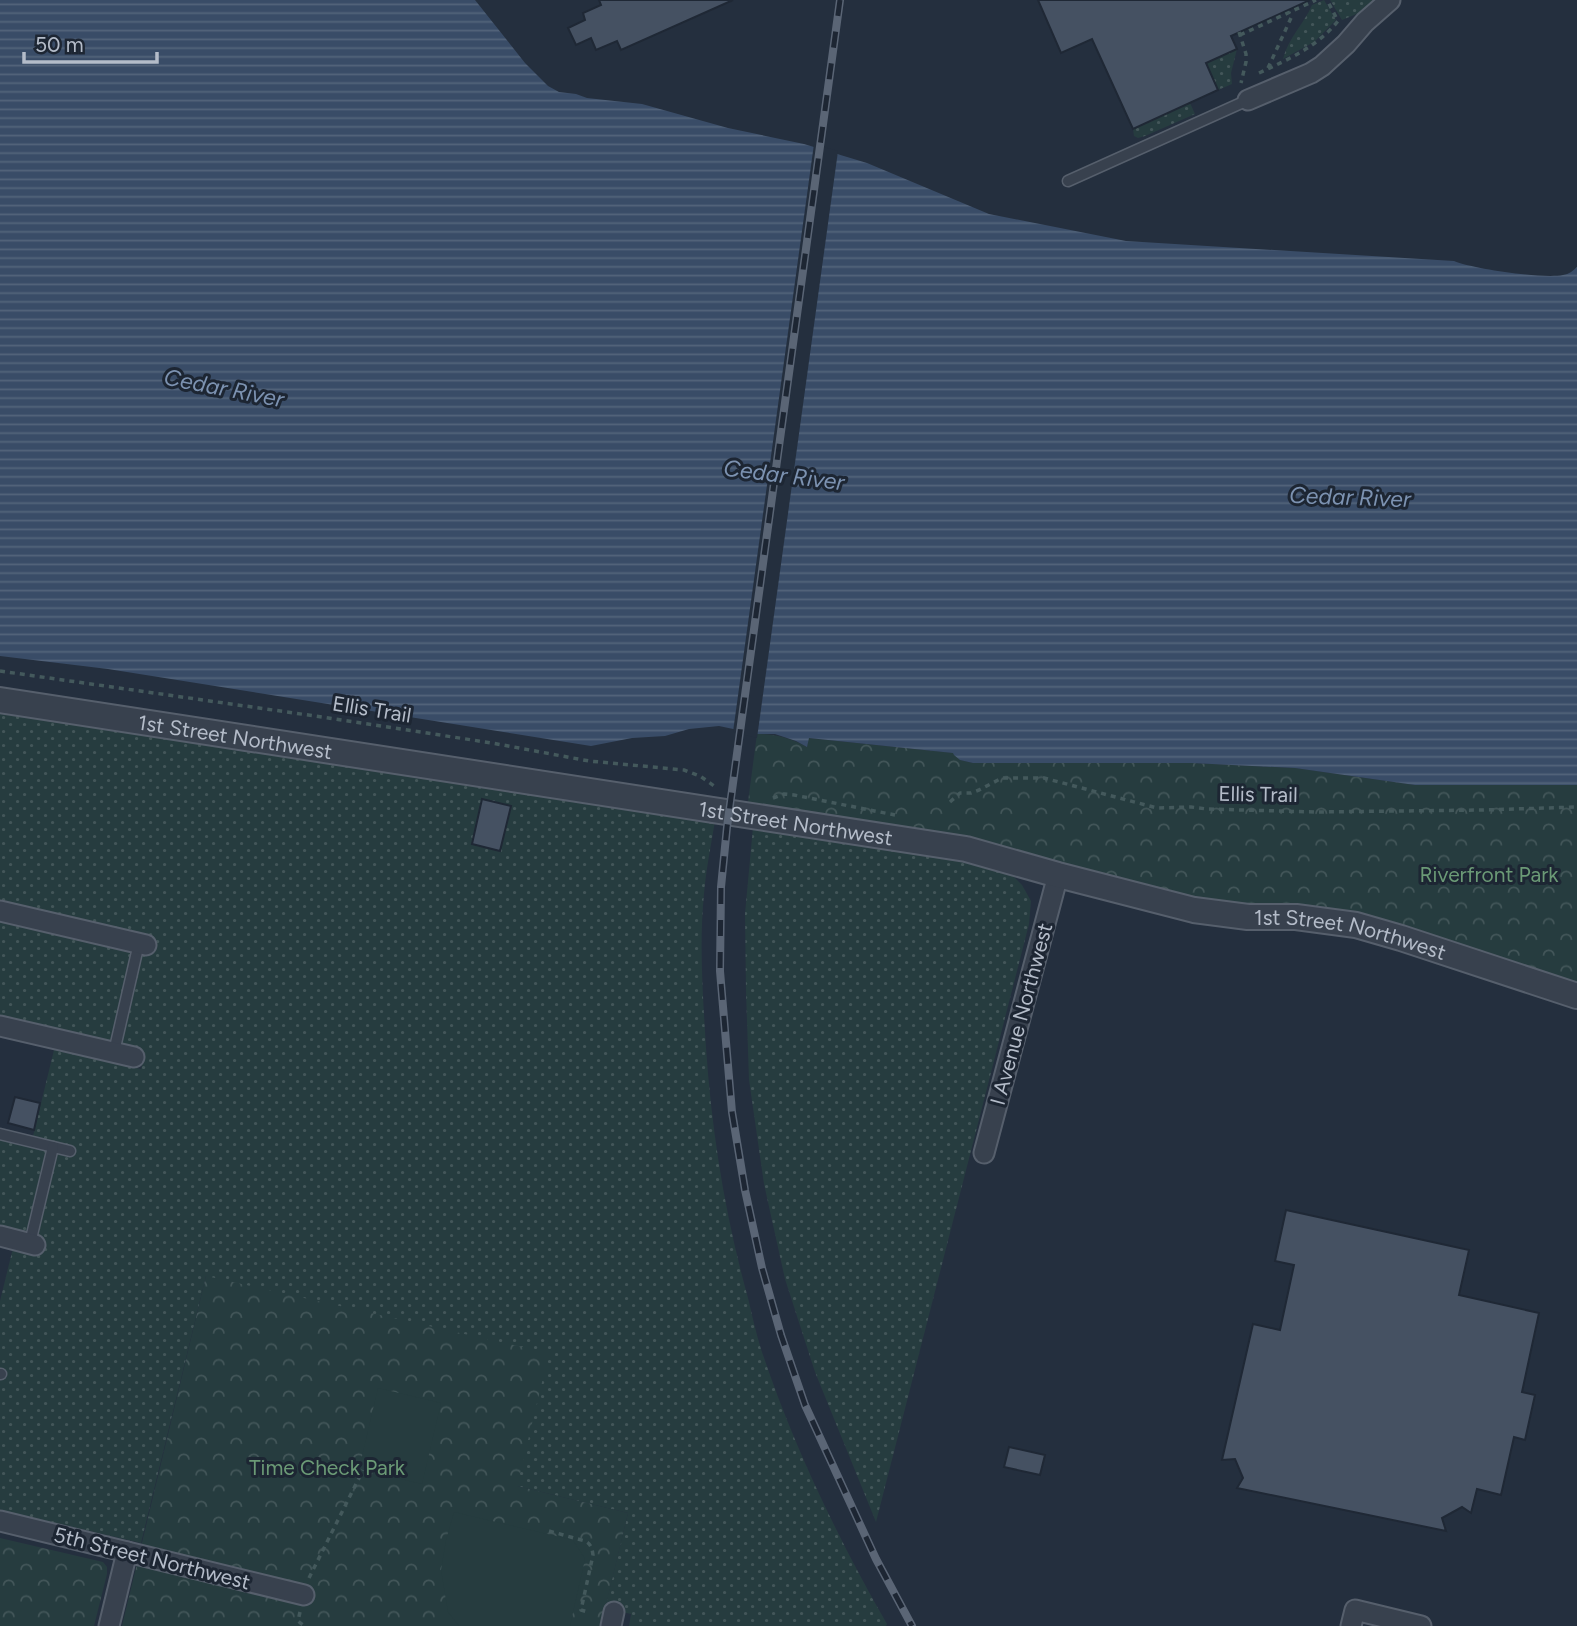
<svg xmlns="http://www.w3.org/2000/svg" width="1577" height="1626" font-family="Figtree,sans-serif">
<defs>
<pattern id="grass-dots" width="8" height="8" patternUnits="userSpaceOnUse" patternTransform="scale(1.75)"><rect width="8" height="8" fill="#263c3f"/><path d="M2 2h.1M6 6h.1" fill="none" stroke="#435659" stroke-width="1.8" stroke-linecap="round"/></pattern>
<pattern id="park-crowns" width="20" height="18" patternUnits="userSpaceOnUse" patternTransform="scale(1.75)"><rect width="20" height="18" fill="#263c3f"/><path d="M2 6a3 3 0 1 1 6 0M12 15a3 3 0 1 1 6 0" fill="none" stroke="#435659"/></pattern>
<pattern id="water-rules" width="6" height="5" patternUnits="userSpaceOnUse" patternTransform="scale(1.75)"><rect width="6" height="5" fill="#394c67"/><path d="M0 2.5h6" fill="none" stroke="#53647b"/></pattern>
</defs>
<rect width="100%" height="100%" fill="#242f3e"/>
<g fill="url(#grass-dots)">
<path d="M1324,0L1336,20L1314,42L1283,59C1288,38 1304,24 1312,5Z"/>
<polygon points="1330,0 1374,0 1359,13 1342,20"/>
<polygon points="1237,49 1231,73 1232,84 1218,90 1206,63"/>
<polygon points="1190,103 1195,114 1145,136 1138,138 1134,136 1133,129"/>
<path d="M0,711L715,821C711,845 706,870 704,894C699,945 703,997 706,1048C712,1134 725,1215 748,1298C752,1315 756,1333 761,1349C793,1445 837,1537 887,1624L886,1626H629L631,1614L605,1608L628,1513L517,1486L206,1276L141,1543L0,1510V1301L13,1248L0,1229V1129L33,1136L54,1050L141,1069L145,1053L0,1019V919L146,955L151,937L0,901Z"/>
<polygon points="753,827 901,849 998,870 1013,876 1022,885 1031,901 1029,924 876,1522 815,1372 785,1279 764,1184 749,1080 746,991 745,914"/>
</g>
<g fill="url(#park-crowns)">
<path d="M757,734C776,734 790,738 807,747L808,738L954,753L960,760L973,763H1192L1295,768L1415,785H1577V996L1401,938L1198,910L841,829L748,802Z"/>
<polygon points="206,1276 549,1353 517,1486 628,1513 601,1626 122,1626"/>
<polygon points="0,1538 103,1562 107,1567 107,1574 94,1626 0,1626"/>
</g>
<g fill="#263c3f">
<polygon points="378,1388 441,1403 422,1484 359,1469"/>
<polygon points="454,1512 573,1540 585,1559 570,1626 459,1626 448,1612 441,1570 446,1540"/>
</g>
<path fill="url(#water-rules)" d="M0,0H475L525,63L548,86L559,92L576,94L587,98L642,104L728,128L804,144L867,163L989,214L1126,241L1454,261C1473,269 1543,279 1563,275C1569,274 1573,271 1577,267V785H1415L1295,768L1192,763H973L960,760L954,755L953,753L809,738L807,747L796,741L775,734H757L719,726L689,729L665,736L632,738L591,746L108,669L0,656Z"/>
<polygon fill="#242f3e" points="814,144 838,151 757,738 733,732"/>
<g fill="#455162" stroke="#1f2835" stroke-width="2">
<polygon points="599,0 733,0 621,50 617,41 596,50 591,38 576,45 568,28 585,20 583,13 601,5"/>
<polygon points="1038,0 1310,0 1231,36 1237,49 1206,63 1218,90 1133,129 1092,39 1061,53"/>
<polygon points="482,799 511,806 500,851 472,844"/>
<polygon points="15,1097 40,1103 34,1130 8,1123"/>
<polygon points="1286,1210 1469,1250 1459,1295 1539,1313 1522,1392 1535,1395 1525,1440 1514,1437 1501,1495 1477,1489 1471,1513 1462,1507 1442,1518 1446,1531 1237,1488 1243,1478 1235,1459 1222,1460 1253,1324 1280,1330 1294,1265 1275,1261"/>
<polygon points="1009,1447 1045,1455 1040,1475 1004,1467"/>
</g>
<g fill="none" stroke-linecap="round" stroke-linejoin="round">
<g stroke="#565f6c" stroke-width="13">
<g id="service">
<polyline points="1068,181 1248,100"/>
<polyline points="114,1052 139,943"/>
<polyline points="0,1134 70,1151"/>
<polyline points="30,1243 53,1147"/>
<polyline points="0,1374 1,1374"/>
</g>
</g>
<g stroke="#565f6c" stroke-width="23">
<g id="minor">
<polyline points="1248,100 1311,73 1322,66 1346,44 1365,22 1390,0"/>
<polyline points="0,911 146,945"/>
<polyline points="0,1026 134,1057"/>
<polyline points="984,1153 1058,875"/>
<polyline points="0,1236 35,1245"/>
<polyline points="0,1521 304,1595"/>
<polyline points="109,1626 127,1552"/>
<polyline points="611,1626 614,1612"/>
<polyline points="1351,1626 1355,1610 1421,1626"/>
</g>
</g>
<g stroke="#565f6c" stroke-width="28">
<g id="tertiary">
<path id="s1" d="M0,700L966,849L1058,875L1194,910L1248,917H1296L1356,925L1401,938L1577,996"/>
</g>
</g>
<g stroke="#44595c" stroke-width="3.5" stroke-dasharray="5 5" stroke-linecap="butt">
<polyline points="1239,32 1246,54 1246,62 1241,83"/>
<polyline points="1240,35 1316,0"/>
<polyline points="1268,68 1291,18 1289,12"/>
<path d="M1259,73C1289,59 1317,47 1338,21L1327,0"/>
<polyline points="0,671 322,717 492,743 589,761 684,770 700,776 717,788"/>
<polyline points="773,798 784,794 794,795 895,815"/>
<polyline points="950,802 960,793 971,793 979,790 1002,778 1044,778 1157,808 1191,807 1207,809 1315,812 1483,810 1577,807"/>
<path d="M549,1531L585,1541C591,1544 592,1548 593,1555L581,1610L588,1612"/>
<polyline points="309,1578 363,1470"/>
<polyline points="300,1612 298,1621 304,1626"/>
</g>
<use href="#service" stroke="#38414e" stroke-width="10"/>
<use href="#minor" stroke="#38414e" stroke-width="19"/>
<use href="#tertiary" stroke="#38414e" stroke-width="24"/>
<g stroke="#5a6575" stroke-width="8">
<polyline id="rail" points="840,0 727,827 721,887 720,971 726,1042 732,1112 745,1190 762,1268 781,1335 805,1405 876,1559 912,1626"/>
</g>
<use href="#rail" stroke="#1d2633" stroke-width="5" stroke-dasharray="16" stroke-linecap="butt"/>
</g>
<g text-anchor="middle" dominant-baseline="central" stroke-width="6" stroke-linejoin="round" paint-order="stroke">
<g font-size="21" fill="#b4bcc9" stroke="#1d2633">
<text transform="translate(372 709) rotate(9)">Ellis Trail</text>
<text stroke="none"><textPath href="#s1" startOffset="238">1st Street Northwest</textPath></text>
<text transform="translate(1258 794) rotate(1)">Ellis Trail</text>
<text stroke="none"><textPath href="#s1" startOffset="805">1st Street Northwest</textPath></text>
<text stroke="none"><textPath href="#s1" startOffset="1372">1st Street Northwest</textPath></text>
<text transform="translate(1021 1014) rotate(-75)">I Avenue Northwest</text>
<text transform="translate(152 1558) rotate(14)">5th Street Northwest</text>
</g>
<g font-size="21" fill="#6b9a76" stroke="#1d2633">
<text x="1489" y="874">Riverfront Park</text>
<text x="327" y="1467">Time Check Park</text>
</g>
<g font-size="23" font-style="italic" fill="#7c92b1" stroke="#1d2633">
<text transform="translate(224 388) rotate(11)">Cedar River</text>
<text transform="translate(784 475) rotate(7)">Cedar River</text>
<text transform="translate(1350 497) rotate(2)">Cedar River</text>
</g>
</g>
<path d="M24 52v10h133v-10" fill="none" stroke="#b4bcc9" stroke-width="3.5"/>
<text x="35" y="52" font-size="21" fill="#b4bcc9" stroke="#1d2633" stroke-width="5" paint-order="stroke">50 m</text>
</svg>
